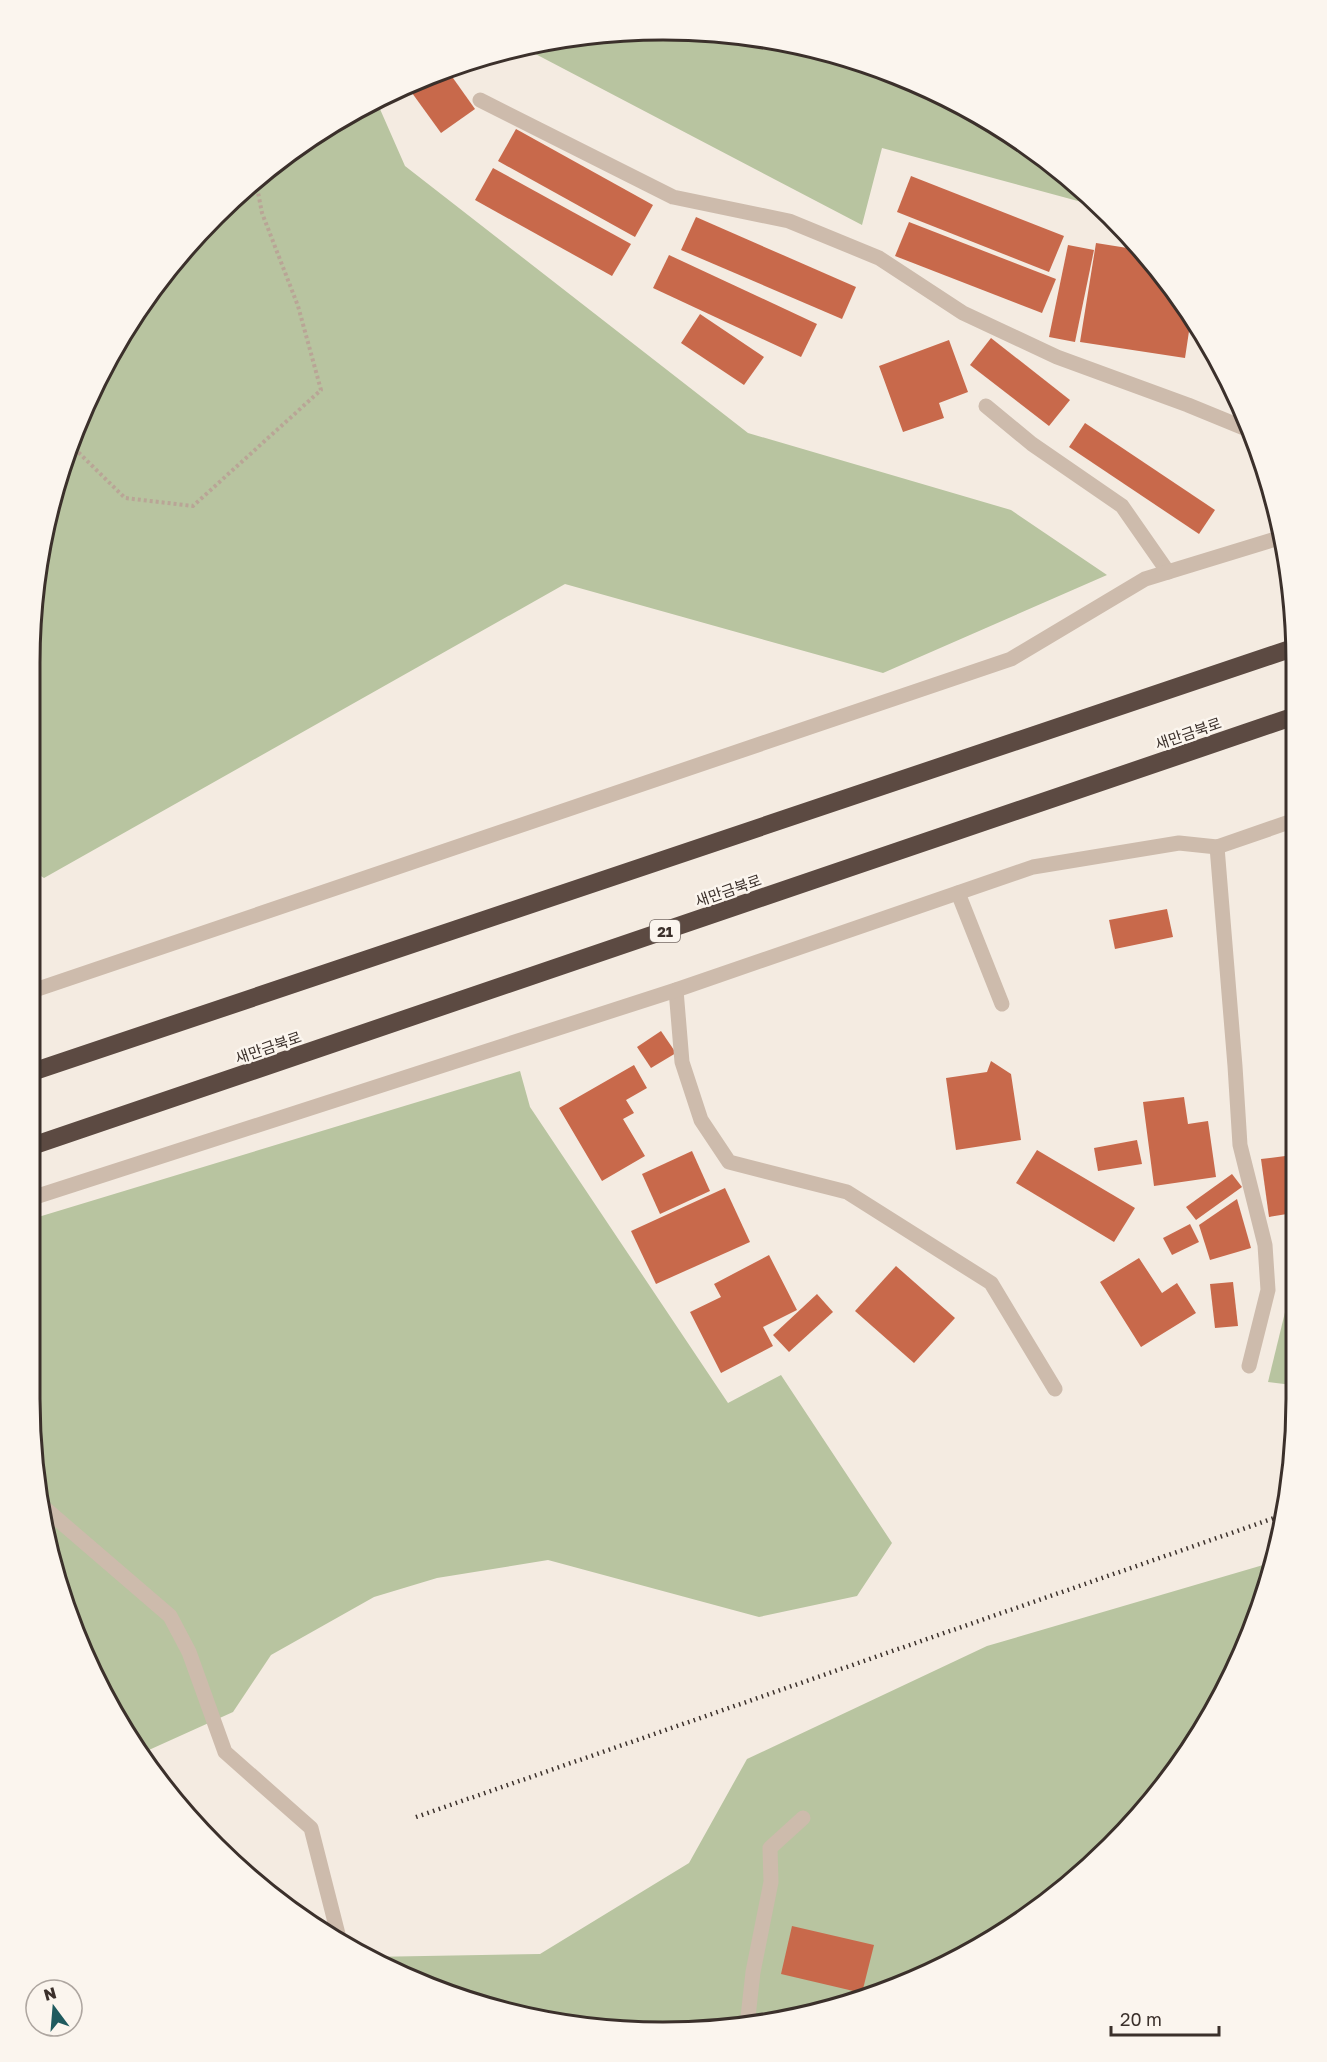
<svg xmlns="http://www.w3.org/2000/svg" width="1327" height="2062" font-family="'Golos Text','Noto Sans KR',sans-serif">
<rect width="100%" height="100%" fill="#f4ebe1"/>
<g fill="#b8c4a0">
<polygon points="622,31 746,35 867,64 980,115 1081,187 1100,207 882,148 862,225 524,48"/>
<polygon points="376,100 405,166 748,433 1011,510 1107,575 883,673 565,584 44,878 35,872 35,580 52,499 95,384 187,246 278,161"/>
<polygon points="520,1071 530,1107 728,1403 781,1375 892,1543 857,1596 759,1617 548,1560 437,1578 374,1597 271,1655 233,1712 140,1754 64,1602 35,1482 35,1218"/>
<polygon points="1292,1299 1292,1385 1268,1382 1288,1300"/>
<polygon points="1270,1563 1249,1641 1190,1750 1140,1816 1015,1925 943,1967 828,2010 746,2027 622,2031 460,1998 383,1967 368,1957 540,1954 689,1863 747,1759 987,1646"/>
</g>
<g fill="#c8694b">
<polygon points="448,71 475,109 441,133 407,86"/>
<polygon points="516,129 653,205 635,237 498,161"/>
<polygon points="493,168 631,244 612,276 475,200"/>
<polygon points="911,176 1064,236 1049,272 897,212"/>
<polygon points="696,217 856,287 842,319 681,250"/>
<polygon points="909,222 1056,279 1042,313 895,256"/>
<polygon points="1096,243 1140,250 1166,278 1169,282 1167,292 1176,293 1191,318 1185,358 1080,342"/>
<polygon points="1068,245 1094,250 1075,342 1049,337"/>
<polygon points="669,255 817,324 801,357 653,288"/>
<polygon points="700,314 764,357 744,385 681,343"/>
<polygon points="991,338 1070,400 1049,426 970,365"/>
<polygon points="949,340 968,392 939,403 944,418 903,432 879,366"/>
<polygon points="1085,423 1215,510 1199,534 1069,447"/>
<polygon points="1167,909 1173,937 1115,949 1109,920"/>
<polygon points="661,1031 676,1053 651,1068 637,1047"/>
<polygon points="991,1061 1011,1074 1021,1140 956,1150 946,1078 987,1072"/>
<polygon points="634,1065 647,1088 626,1100 634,1113 623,1119 645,1156 602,1181 559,1108"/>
<polygon points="1184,1097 1188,1124 1208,1121 1216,1177 1154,1186 1143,1102"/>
<polygon points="1137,1140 1142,1164 1098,1171 1094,1148"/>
<polygon points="1037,1150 1135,1208 1114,1242 1016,1183"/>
<polygon points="692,1151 710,1191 660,1214 642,1174"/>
<polygon points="1293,1155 1293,1213 1269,1217 1261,1159"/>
<polygon points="1232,1174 1242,1187 1196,1220 1186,1207"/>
<polygon points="725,1188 750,1242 656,1284 631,1231"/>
<polygon points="1237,1199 1251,1248 1210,1260 1199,1225"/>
<polygon points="1190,1224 1199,1242 1172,1255 1163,1238"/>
<polygon points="769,1255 797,1310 763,1327 773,1346 721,1373 690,1312 721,1297 714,1284"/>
<polygon points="1139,1258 1162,1293 1177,1283 1196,1313 1141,1347 1100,1282"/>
<polygon points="896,1266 955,1318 914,1363 855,1311"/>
<polygon points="1233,1282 1238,1326 1215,1328 1210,1284"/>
<polygon points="817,1294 833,1312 789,1352 773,1335"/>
<polygon points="792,1926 874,1945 862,1993 781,1974"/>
</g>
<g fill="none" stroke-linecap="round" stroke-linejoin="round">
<polyline stroke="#b9a596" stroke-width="4" stroke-dasharray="3 3" stroke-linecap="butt" points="73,442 76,450 125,498 193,506 321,390 298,306 262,213 256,182"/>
<g stroke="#cdbbac" stroke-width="15">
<polyline points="480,100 673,197 789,221 879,258 963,313 1057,357 1188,405 1249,430"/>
<polyline points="986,406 1032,444 1122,506 1168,572"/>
<polyline points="1217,847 1235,1066 1240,1145 1265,1245 1268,1290 1249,1366"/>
<polyline points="958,893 1002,1004"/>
<polyline points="35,990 1011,659 1145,579 1282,537"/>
<polyline points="676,990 682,1062 701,1120 729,1162 847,1192 991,1283 1055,1389"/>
<polyline points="35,1197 676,990 1033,867 1179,843 1217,847 1295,820"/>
<polyline points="41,1505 170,1616 189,1652 225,1752 311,1828 339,1938 342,1941"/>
<polyline points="747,2026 753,1972 771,1882 770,1848 803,1818"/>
</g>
<g stroke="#5c4a42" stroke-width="18">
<polyline points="35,1071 1296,647"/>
<polyline points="35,1145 1295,716"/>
</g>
<g stroke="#3b302b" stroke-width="4.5" stroke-dasharray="1.5 4.5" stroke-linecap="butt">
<polyline points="416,1817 1283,1515"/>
<polyline points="250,1876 255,1875"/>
</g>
</g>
<g text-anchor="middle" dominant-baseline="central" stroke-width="5" stroke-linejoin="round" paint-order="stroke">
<rect fill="#fbf5ee" stroke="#756b66" stroke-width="1.5" x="650" y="920" width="30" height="22" rx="4.5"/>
<g font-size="14" font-weight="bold" fill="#3b302b">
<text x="665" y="931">21</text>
</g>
<g font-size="15" fill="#3b302b" stroke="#fbf5ee">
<text transform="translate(1188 733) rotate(-19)">새만금북로</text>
<text transform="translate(728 890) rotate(-19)">새만금북로</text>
<text transform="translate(268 1047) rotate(-19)">새만금북로</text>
</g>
</g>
<path d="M0 0H1327V2062H0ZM663 40H663A623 623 0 0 1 1286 663V1399A623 623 0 0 1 663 2022H663A623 623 0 0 1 40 1399V663A623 623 0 0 1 663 40Z" fill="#fbf5ee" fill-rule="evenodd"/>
<path fill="none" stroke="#3b302b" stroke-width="3" d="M663 40H663A623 623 0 0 1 1286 663V1399A623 623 0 0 1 663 2022H663A623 623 0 0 1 40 1399V663A623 623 0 0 1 663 40Z"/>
<g transform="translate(54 2008) rotate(344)"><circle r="28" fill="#fbf5ee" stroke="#aea6a0" stroke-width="1.5"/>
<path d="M0-4.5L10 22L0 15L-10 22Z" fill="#1f5a5e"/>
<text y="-9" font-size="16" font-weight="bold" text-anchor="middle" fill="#3b302b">N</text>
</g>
<path d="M1111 2026v9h108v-9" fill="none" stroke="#3b302b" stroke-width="3"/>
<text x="1120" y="2026" font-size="18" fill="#3b302b" stroke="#fbf5ee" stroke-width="4.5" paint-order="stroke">20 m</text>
</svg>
